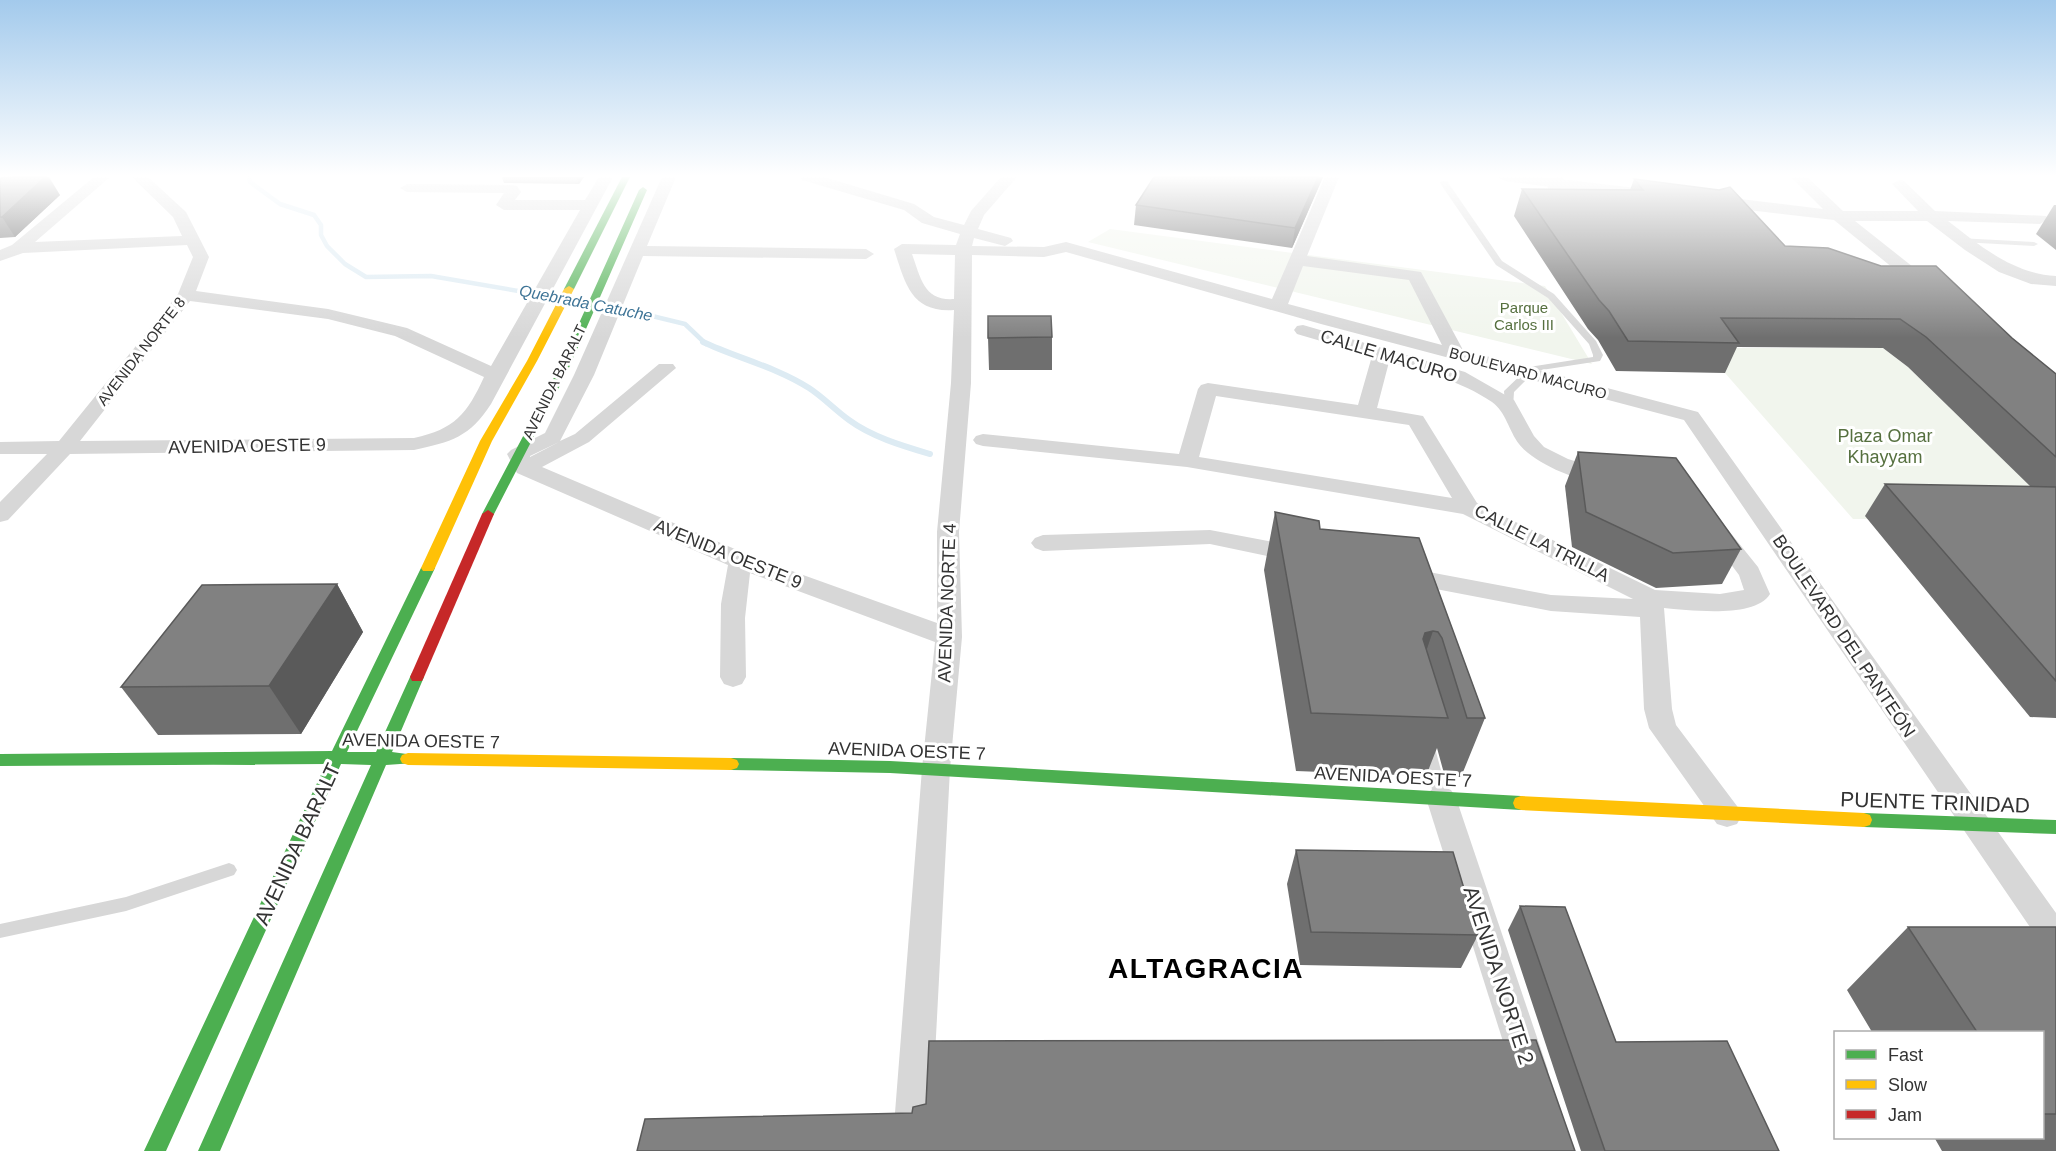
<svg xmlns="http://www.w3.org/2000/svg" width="2056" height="1151" font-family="Arial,sans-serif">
<rect width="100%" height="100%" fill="#fff"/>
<g fill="#f1f5ed">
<polygon points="1110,229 1545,286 1592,364 1088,242"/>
<polygon points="1708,348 1883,348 1908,367 2056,511 2056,519 1853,519 1725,373"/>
</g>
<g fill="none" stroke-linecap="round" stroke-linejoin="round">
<g stroke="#ddebf3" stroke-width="4.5">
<polyline points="249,177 250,182 280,204 314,215 321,225 321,235 327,246 345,264 366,277 431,276 589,303"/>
<polyline points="615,307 685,324 706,344"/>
</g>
<path stroke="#ddebf3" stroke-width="6" d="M703,342C737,358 776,367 809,388C823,397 835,410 849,420C872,437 903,446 930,454"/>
<g fill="#d7d7d7" fill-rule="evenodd">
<polygon points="1555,177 1564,177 1555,186 1573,192 1573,196 1548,189 1547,183"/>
<polygon points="1441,181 1447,181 1502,261 1554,294 1596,341 1603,355 1600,361 1535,371 1514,392 1513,407 1505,407 1504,391 1529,367 1593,357 1593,355 1589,344 1548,298 1496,265 1440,183"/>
<polygon points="1958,238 2034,242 2038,244 2034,246 1961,242 1958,242"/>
<polygon points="1428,743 1433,744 1435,748 1448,797 1446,801 1441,803 1436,801 1434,797 1421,748 1423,744"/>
<polygon points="229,863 234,865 237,870 234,875 126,911 0,938 0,924 126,897"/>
</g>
<g fill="#d7d7d7" fill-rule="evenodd">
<path d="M94,177H110L35,242L182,236L173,217L132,177H148L186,212L209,257L196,291L328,309L407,328L491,366L580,210H504L496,205L504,193L407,192L400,188L407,184L512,185L517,186L521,192L515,200H585L599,177H613L491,404C470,437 451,442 414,450L70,454L8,520L0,522V502L47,454H0V442L59,441L178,294L193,257L187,245L23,253L0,261V250L12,245ZM190,301L328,319L395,336L484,377C467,414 455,429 414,438L80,441Z"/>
<path d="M662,177H676L647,246L866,249L874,254L866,259L643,256L594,375L560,441L575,434L659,364H673L676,368L589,442L542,467L756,558L937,623V532L951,383L954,310C911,313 905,283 894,249L902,244L956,245L960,234L922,223L904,210L802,180L800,177H824L914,204L934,217L964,225L971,211L1001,177H1017L984,215L978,229L1011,238L1013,241L1005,246L974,238L972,246L1044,247L1066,242L1272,299L1325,177H1339L1307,256L1421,272L1463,350L1698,412L2056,913V954L2045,949L1684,420L1321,324L1066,252L1044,257L972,255L971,383L959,532L962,637L950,769L930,1151H892L922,769L935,642L750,573L745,618L746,677L742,684L733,687L724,684L720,677L721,604L728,565L517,473L507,454L511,450L545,433L574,375ZM912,254L955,255L954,299C924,301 921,279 912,254ZM1303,266L1409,280L1442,345L1288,304ZM559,442L530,457V458V456Z"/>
<polygon points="1498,177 1543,177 1636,188 1644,193 1636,198 1505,181"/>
<path d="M1791,177H1807L1843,211H1918L1892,184L1899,180L1904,181L1935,211L2046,216L2048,219L2040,224L1948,221C1980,246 2014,274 2056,276V286L2031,284L1999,272L1965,250L1927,221H1855L1932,282L1935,286L1932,290H1920L1834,220L1715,206L1707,201L1715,196L1823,209Z"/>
<path d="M1303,325L1465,372L1514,400L1534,436L1544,447L1568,459L1610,472L1613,477L1610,482C1587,487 1533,463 1519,444C1509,431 1506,412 1492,402C1461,381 1425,372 1389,362L1377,408L1423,416L1477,503L1655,590L1720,594L1744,590L1739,575L1706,531L1709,526L1717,524L1725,526L1758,567L1770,594C1755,619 1689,610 1664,608L1672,709L1676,725L1737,806L1742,815L1737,824L1727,827L1717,824L1649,728L1644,709L1640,617L1551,611L1394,581L1390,575L1394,569L1402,567L1551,595L1633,599L1463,514L1187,467L983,446L976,444L973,440L976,436L983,434L1179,454L1198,389L1201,385L1208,383L1358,405L1372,356L1297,334L1294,330L1297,326ZM1216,396L1409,425L1452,498L1199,457Z"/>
<polygon points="1210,530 1300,547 1308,550 1312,555 1308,560 1300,563 1210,544 1043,551 1035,548 1031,543 1035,538 1043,535"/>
<polygon points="1441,786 1451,790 1456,798 1548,1070 1543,1082 1530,1088 1517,1082 1512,1070 1426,798 1431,790"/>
</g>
<g fill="#4caf50" fill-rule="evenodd">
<polygon points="622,177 630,177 574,289 566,291 564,289"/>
<polygon points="643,187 647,190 568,370 494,514 492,517 484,517 482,514 558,370 639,190"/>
<polygon points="428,564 435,568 347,752 376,752 410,677 412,673 422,673 424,677 392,752 414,755 416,759 414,763 386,765 220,1151 198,1151 371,765 341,764 166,1151 144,1151 326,764 0,766 0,754 332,751 421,568"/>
<polygon points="731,758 890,761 1521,796 1527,798 1529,803 1527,808 1521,810 890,773 731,770 725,768 723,764 725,760"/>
<polygon points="1864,813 2056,820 2056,834 1864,827 1858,825 1856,820 1858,815"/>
</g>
<g fill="#ffc107" fill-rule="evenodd">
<polygon points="569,286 574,289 537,361 492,441 435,568 433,571 423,571 421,568 480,441 527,361 564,289"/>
<polygon points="408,753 731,758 737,760 739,764 737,768 731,770 408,765 402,763 400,759 402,755"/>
<polygon points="1521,796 1864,813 1870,815 1872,820 1870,825 1864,827 1521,810 1515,808 1513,803 1515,798"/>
</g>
<polygon fill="#c62828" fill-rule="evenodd" points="488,510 494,514 424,677 422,681 412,681 410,677 482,514"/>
</g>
<g fill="#6f6f6f">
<polygon points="502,177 584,177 579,184 504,183"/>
<polygon points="1323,177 1292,248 1134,225 1136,205"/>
<polygon points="0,178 60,195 15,237 0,238"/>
<polygon points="1634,179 1785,246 2012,338 2056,374 2056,718 2030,717 1865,516 1885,484 2031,487 1908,367 1883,348 1737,347 1725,373 1616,371 1598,340 1588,329 1514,216 1522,189 1630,190"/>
<polygon points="2054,205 2056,205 2056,250 2036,234"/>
<polygon points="1052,337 1052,370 989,370 988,338"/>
<polygon points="1578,452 1741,549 1722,584 1656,588 1572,547 1565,486"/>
<polygon points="1275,512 1320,529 1419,538 1485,718 1461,777 1445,777 1437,748 1426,776 1296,771 1264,570"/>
<polygon points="337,584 363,632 301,734 158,735 121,687"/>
<polygon points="1296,850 1478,935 1461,968 1300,965 1287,884"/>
<polygon points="1520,906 1616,1042 1779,1151 1581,1151 1508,930"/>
<polygon points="1908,927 2056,927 2056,1151 1942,1151 1934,1137 2043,1137 2043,1032 1872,1032 1847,990"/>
</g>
<g fill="#5a5a5a">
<polygon points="45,177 49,177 60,195 15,237 2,217"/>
<polygon points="577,177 584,177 579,184"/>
<polygon points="1318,177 1323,177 1292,248 1295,228"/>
<polygon points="337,584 363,632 301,734 269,686"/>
<polygon points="1433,631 1413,690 1406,692 1425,633"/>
</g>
<g fill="#818181" stroke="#5a5a5a" stroke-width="1.5">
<polygon points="14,177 45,177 2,217 0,217 0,178"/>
<polygon points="1154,177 1318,177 1295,228 1136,205"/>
<polygon points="1634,179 1719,190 1730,187 1785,246 1828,248 1881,266 1936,266 2012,338 2056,374 2056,457 1926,337 1900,319 1721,318 1739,343 1628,341 1609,311 1599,300 1522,189 1643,190"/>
<polygon points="988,316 1051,316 1052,337 988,338"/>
<polygon points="1578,452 1676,458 1741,549 1673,553 1586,512"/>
<polygon points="1885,484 2056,487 2056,681"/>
<polygon points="1275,512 1319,521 1320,529 1419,538 1485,718 1467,718 1442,638 1438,632 1433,631 1425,633 1423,639 1448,718 1311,713"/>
<polygon points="337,584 269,686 121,687 202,585"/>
<polygon points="1296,850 1453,852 1478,935 1311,932"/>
<polygon points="1520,906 1565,907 1616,1042 1727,1041 1779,1151 1605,1151"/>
<polygon points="1908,927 2056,927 2056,1114 2043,1114 2043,1032 1977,1032"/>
<polygon points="1536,1040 1575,1151 637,1151 645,1119 912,1113 913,1107 926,1104 929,1041"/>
</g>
<linearGradient id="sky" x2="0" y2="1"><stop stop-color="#a3caec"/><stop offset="0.52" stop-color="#fff"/><stop offset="1" stop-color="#fff" stop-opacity="0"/></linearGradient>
<rect width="2056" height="338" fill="url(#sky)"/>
<g text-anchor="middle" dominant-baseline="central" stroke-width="6" stroke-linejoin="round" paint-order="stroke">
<g font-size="15" fill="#56703f" stroke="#fff">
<text x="1524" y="307">Parque<tspan x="1524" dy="17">Carlos III</tspan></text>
</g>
<g font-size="15" fill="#333" stroke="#fff">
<text transform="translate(141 351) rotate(-52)">AVENIDA NORTE 8</text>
<text transform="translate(1528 373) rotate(15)">BOULEVARD MACURO</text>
<text transform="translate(554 382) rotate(-64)">AVENIDA BARALT</text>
</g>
<g font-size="16" font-style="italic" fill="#3f7597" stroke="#fff">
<text transform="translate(586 303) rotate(11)">Quebrada Catuche</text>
</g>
<g font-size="18" fill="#333" stroke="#fff">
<text transform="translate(1389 356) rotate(17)">CALLE MACURO</text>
<text transform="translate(247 446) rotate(-1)">AVENIDA OESTE 9</text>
<text transform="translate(1542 543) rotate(27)">CALLE LA TRILLA</text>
<text transform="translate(728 554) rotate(22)">AVENIDA OESTE 9</text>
<text transform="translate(947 603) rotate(-88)">AVENIDA NORTE 4</text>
<text transform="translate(1844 636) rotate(56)">BOULEVARD DEL PANTEÓN</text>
<text transform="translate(421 741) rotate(1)">AVENIDA OESTE 7</text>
<text transform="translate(907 751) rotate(2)">AVENIDA OESTE 7</text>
<text transform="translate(1393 777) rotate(3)">AVENIDA OESTE 7</text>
</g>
<g font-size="18" fill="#56703f" stroke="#fff">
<text x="1885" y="436">Plaza Omar<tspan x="1885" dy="21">Khayyam</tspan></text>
</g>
<g font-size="21" fill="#333" stroke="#fff">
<text transform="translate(1935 802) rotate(2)">PUENTE TRINIDAD</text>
<text transform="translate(297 844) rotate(-65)">AVENIDA BARALT</text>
<text transform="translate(1499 975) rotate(72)">AVENIDA NORTE 2</text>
</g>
<g font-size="28" font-weight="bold" letter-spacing="1.5" fill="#000" stroke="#fff">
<text x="1206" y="968">ALTAGRACIA</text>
</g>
</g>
<rect x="1834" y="1031" width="210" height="108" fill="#ffffff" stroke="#adadad" stroke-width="1.5"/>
<rect x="1846" y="1050" width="30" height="9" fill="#4caf50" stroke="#adadad" stroke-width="1.5"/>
<text x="1888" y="1061" font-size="18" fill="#333333">Fast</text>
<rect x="1846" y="1080" width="30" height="9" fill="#ffc107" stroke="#adadad" stroke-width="1.5"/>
<text x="1888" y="1091" font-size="18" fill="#333333">Slow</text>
<rect x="1846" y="1110" width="30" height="9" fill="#c62828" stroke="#adadad" stroke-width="1.5"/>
<text x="1888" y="1121" font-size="18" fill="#333333">Jam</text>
</svg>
